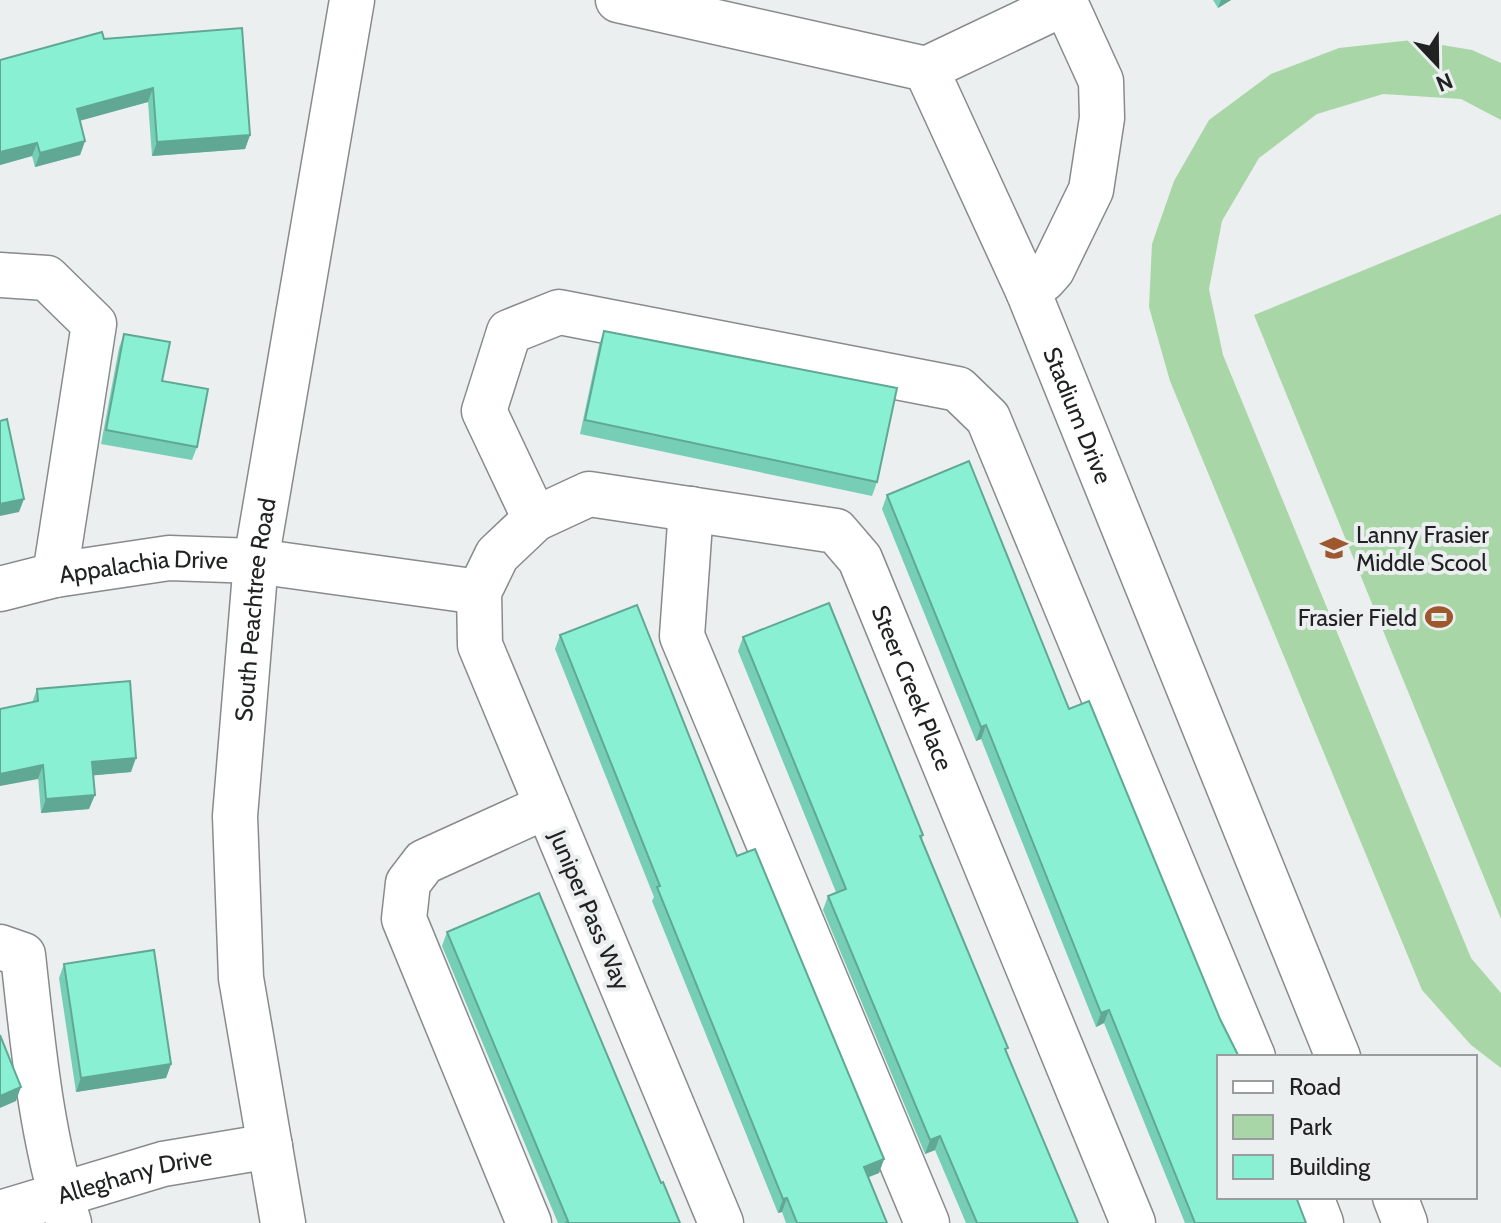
<svg xmlns="http://www.w3.org/2000/svg" width="1501" height="1223" font-family="Cabin,sans-serif">
<rect width="100%" height="100%" fill="#ebefef"/>
<g fill="#a9d6a6">
<polygon points="1412,40 1472,50 1501,63 1501,120 1461,99 1383,94 1317,114 1259,158 1222,221 1209,289 1223,355 1471,958 1501,993 1501,1068 1471,1045 1422,990 1170,381 1149,307 1152,244 1174,181 1209,120 1271,74 1339,48"/>
<polygon points="1501,214 1501,919 1254,315"/>
</g>
<g fill="none" stroke-linecap="round" stroke-linejoin="round">
<g stroke="#888b8c" stroke-width="47">
<g id="minor">
<path id="s1" d="M618,0L926,69L1028,291L1338,1057"/>
<polyline points="926,69 1065,3"/>
<polyline points="0,275 47,278 94,324 55,575"/>
<polyline points="1028,291 1044,279 1052,270 1091,190 1102,118 1101,81 1064,0"/>
<polyline points="691,509 682,636 927,1223"/>
<polyline points="535,519 484,411 509,332 559,312 958,389 988,418 1253,1057"/>
<path id="s2" d="M0,589L55,575L169,558L256,561L479,592"/>
<path d="M0,947L23,955C33,1046 41,1136 69,1223"/>
<polyline points="1311,1197 1321,1223"/>
<polyline points="1395,1197 1405,1223"/>
<path id="s3" d="M0,1213L163,1164L270,1146"/>
<polyline points="529,1223 404,919 408,883 424,862 547,806"/>
<path id="s4" d="M721,1223L480,645L479,592L497,555L535,519L589,494L836,531L860,559L1133,1223"/>
</g>
</g>
<g stroke="#888b8c" stroke-width="47">
<g id="major">
<path id="s5" d="M283,1223L241,978L235,816L256,561L352,0"/>
</g>
</g>
<use href="#minor" stroke="#fff" stroke-width="44"/>
<use href="#major" stroke="#fff" stroke-width="44"/>
</g>
<g fill="#76ceb6">
<polygon points="1213,0 1231,0 1218,8"/>
<polygon points="104,39 250,135 245,149 152,156 148,102 80,120 85,141 80,155 35,167 32,156 0,165"/>
<polygon points="604,331 877,482 872,496 580,434 599,345"/>
<polygon points="124,334 162,381 197,447 192,460 101,444 119,348"/>
<polygon points="887,495 1069,709 1220,1019 1306,1223 1185,1223 1104,1023 1096,1027 981,739 976,741 882,509"/>
<polygon points="560,635 737,856 884,1159 879,1173 868,1177 887,1223 786,1223 782,1212 778,1213 652,901 654,897 555,649"/>
<polygon points="743,637 923,835 922,839 1006,1053 1078,1223 966,1223 935,1150 925,1154 823,910 828,896 836,892 738,651"/>
<polygon points="37,689 131,772 93,775 89,809 41,813 32,703"/>
<polygon points="447,932 661,1183 680,1223 558,1223 442,946"/>
<polygon points="64,964 171,1064 166,1078 76,1092 59,978"/>
</g>
<g fill="#60a894">
<polygon points="1221,0 1231,0 1218,8"/>
<polygon points="153,88 148,102 72,123 77,109"/>
<polygon points="250,135 245,149 152,156 157,142"/>
<polygon points="85,141 80,155 35,167 40,153"/>
<polygon points="37,143 32,156 0,165 0,152"/>
<polygon points="24,499 19,512 0,516 0,504"/>
<polygon points="986,725 981,739 976,741 981,727"/>
<polygon points="136,758 131,772 87,776 92,762"/>
<polygon points="43,765 38,779 0,786 0,774"/>
<polygon points="95,795 89,809 41,813 46,799"/>
<polygon points="1109,1010 1104,1023 1096,1027 1101,1013"/>
<polygon points="171,1064 166,1078 76,1092 81,1078"/>
<polygon points="21,1087 16,1101 0,1108 0,1096"/>
<polygon points="940,1136 935,1150 925,1154 930,1140"/>
<polygon points="884,1159 879,1173 859,1181 864,1167"/>
<polygon points="787,1198 782,1212 778,1213 783,1199"/>
</g>
<g fill="#89f0d4" stroke="#60a894" stroke-width="2">
<polygon points="242,28 250,135 157,142 153,88 77,109 85,141 40,153 37,143 0,152 0,60 102,32 104,39"/>
<polygon points="604,331 897,388 877,482 585,420"/>
<polygon points="124,334 170,342 162,381 208,389 197,447 106,430"/>
<polygon points="7,419 24,499 0,504 0,421"/>
<polygon points="969,461 1069,709 1089,701 1220,1019 1239,1057 1219,1057 1219,1197 1296,1197 1306,1223 1195,1223 1109,1010 1101,1013 986,725 981,727 887,495"/>
<polygon points="829,603 923,835 920,836 1008,1048 1005,1049 1078,1223 977,1223 940,1136 930,1140 828,896 846,889 743,637"/>
<polygon points="637,605 737,856 755,849 884,1159 864,1167 887,1223 797,1223 787,1198 783,1199 657,887 660,886 560,635"/>
<polygon points="130,681 136,758 92,762 95,795 46,799 43,765 0,774 0,709 38,701 37,689"/>
<polygon points="539,893 661,1183 663,1182 680,1223 566,1223 568,1221 447,932"/>
<polygon points="154,950 171,1064 81,1078 64,964"/>
<polygon points="0,1035 21,1087 0,1096"/>
</g>
<defs>
<g id="school-bare" transform="scale(2.16)"><path d="M0-5L7-2L0 1L-7-2ZM-4 1L0 2.5L4 1V4Q0 6-4 4Z" fill="#9e582e" stroke="#ebefef" stroke-width="2.5" paint-order="stroke"/></g>
<g id="stadium-bare" transform="scale(2.16)"><path d="M0-5a6.5 5 0 1 0 0 10a6.5 5 0 1 0 0-10ZM-3.5-1.8h7v3.6h-7Z" fill="#9e582e" stroke="#ebefef" stroke-width="2.5" paint-order="stroke"/></g>
</defs>
<g fill-rule="evenodd">
<use href="#school-bare" x="1334" y="548"/>
<use href="#stadium-bare" x="1439" y="617"/>
</g>
<g text-anchor="middle" dominant-baseline="central" stroke-width="8" stroke-linejoin="round" paint-order="stroke">
<g font-size="24" fill="#212323" stroke="#ebefef">
<text stroke="none"><textPath href="#s1" startOffset="694">Stadium Drive</textPath></text>
<text stroke="none"><textPath href="#s2" startOffset="146">Appalachia Drive</textPath></text>
<text stroke="none"><textPath href="#s5" startOffset="618">South Peachtree Road</textPath></text>
<text stroke="none"><textPath href="#s4" startOffset="1258">Steer Creek Place</textPath></text>
<text transform="translate(590 910) rotate(67)">Juniper Pass Way</text>
<text stroke="none"><textPath href="#s3" startOffset="140">Alleghany Drive</textPath></text>
</g>
<g font-size="24" fill="#212323" stroke="#ebefef" text-anchor="start">
<text x="1356" y="534">Lanny Frasier<tspan x="1356" dy="28">Middle Scool</tspan></text>
<text x="1417" y="617" text-anchor="end">Frasier Field</text>
</g>
</g>
<rect x="1217" y="1055" width="260" height="144" fill="#ebefef" stroke="#9a9d9d" stroke-width="2"/>
<rect x="1233" y="1081" width="40" height="12" fill="#ffffff" stroke="#9a9d9d" stroke-width="2"/>
<text x="1289" y="1095" font-size="24" fill="#212323">Road</text>
<rect x="1233" y="1115" width="40" height="24" fill="#a9d6a6" stroke="#9a9d9d" stroke-width="2"/>
<text x="1289" y="1135" font-size="24" fill="#212323">Park</text>
<rect x="1233" y="1155" width="40" height="24" fill="#89f0d4" stroke="#9a9d9d" stroke-width="2"/>
<text x="1289" y="1175" font-size="24" fill="#212323">Building</text>
<g transform="translate(1437 64) rotate(158)" stroke="#ebefef" stroke-width="6" paint-order="stroke">
<path d="M0-6L14 30L0 20L-14 30Z" fill="#212323"/>
<text y="-12" font-size="22" font-weight="bold" text-anchor="middle" fill="#212323">N</text>
</g>
</svg>
